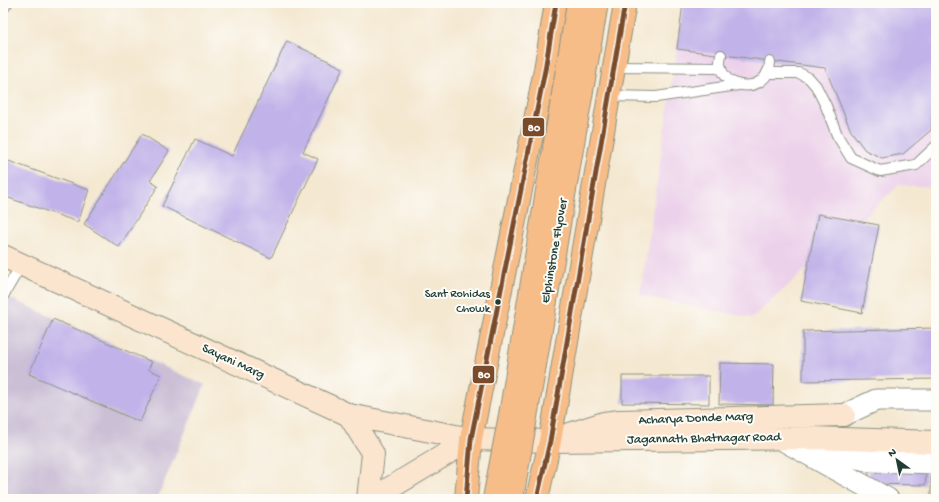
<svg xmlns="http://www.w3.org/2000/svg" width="939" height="502" font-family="'Gochi Hand',sans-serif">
<rect width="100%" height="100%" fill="#fdfcf7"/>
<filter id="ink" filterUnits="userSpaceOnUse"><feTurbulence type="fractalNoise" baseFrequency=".025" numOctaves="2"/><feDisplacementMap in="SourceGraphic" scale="8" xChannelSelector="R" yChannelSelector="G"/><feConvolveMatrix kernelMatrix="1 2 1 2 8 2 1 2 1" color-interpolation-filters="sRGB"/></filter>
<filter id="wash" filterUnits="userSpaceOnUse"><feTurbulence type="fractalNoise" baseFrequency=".012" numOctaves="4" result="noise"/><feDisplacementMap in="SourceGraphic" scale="16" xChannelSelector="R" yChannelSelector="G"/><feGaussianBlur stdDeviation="0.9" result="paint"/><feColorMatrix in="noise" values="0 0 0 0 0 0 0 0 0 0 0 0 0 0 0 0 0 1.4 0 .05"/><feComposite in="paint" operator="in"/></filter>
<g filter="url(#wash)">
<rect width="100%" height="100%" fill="#f4e8d1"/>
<polygon fill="#ecd1ea" points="936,3 936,187 899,185 752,318 640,296 677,49"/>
<polygon fill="#cbbfd5" points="3,295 205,385 157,499 3,499"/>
<g id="blocks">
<g fill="#c1b2e9">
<polygon points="3,3 14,3 3,19"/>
<polygon points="683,3 936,3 936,69 931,130 903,154 882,158 865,150 851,131 825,68 677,49"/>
<polygon points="287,41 343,68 303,152 318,159 271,258 162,206 195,139 232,156"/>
<polygon points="142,134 169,151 150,181 158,186 119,247 84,224"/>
<polygon points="3,159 89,190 78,222 3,196"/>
<polygon points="818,214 879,225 862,313 801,301"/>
<polygon points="53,319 152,362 148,369 161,375 140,422 29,374"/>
<polygon points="936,328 936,379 803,381 803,331"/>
<polygon points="720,363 774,364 773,405 719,404"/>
<polygon points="622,376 709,376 709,404 622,403"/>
<polygon points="869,470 926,471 925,485 869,484"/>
<rect x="931" y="472" width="5" height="26"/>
</g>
</g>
</g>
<g filter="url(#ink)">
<use href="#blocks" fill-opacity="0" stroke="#8a9282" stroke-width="1"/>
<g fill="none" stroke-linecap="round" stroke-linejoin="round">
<g stroke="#8a9282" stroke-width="12">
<g id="lane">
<path d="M721,55C712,90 769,98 770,62"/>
<polyline points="614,67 721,68"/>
<polyline points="767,73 799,73 809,78 816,86 826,106 837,135 851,158 880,171 916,165 936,146"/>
<polyline points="608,96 656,97 738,85"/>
<polyline points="3,296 21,265"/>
</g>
</g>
<g stroke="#8a9282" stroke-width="23">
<g id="street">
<polyline points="844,415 876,400 936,400"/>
<polyline points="779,438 888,499"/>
<polyline points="812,438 849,456 870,461 936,463"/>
</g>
</g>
<g stroke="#8a9282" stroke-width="24">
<g id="secondary">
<polyline points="3,256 349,415 471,439 550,441 812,438 936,442"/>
<polyline points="349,415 373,454 368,499"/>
<polyline points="570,434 604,423 620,421 844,415"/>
<polyline points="372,499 471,439"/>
</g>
</g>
<g stroke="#8a9282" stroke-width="24">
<g id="primary">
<polyline points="466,499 471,439 545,70 556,3"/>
<polyline points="537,499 550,441 625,3"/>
</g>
</g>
<use href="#lane" stroke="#fff" stroke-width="10"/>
<use href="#street" stroke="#fff" stroke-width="21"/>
<use href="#secondary" stroke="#fce5cf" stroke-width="22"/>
<use href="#primary" stroke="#f7bd88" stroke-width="22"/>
<g stroke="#8a9282" stroke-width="24" stroke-linecap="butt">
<g id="primary-bridge">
<polyline points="494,499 510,415 578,3"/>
<polyline points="512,499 597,3"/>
</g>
</g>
<use href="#primary-bridge" stroke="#f7bd88" stroke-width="22"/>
<g stroke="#fdfcf7" stroke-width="8">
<g id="bus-1">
<polyline points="466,499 471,439 545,70 556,3"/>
<polyline points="537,499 550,441 625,3"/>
</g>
</g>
<use href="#bus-1" stroke="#7a4b2a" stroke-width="5"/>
</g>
</g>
<circle fill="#1f3d34" stroke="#fdfcf7" stroke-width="1.5" cx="498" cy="302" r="3.5"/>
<g text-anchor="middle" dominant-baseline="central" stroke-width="4" stroke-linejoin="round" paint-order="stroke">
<g font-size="12" fill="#1f3d34" stroke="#fdfcf7" text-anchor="end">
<text x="490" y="295">Sant Rohidas<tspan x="490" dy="15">Chowk</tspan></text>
</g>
<g font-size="13" fill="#1f3d34" stroke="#fdfcf7">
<text transform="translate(555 251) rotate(-80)">Elphinstone Flyover</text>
<text transform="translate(233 362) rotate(25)">Sayani Marg</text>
<text transform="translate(696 419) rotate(-2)">Acharya Donde Marg</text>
<text transform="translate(704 439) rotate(-1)">Jagannath Bhatnagar Road</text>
</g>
</g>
<g stroke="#fdfcf7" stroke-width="1.5">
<rect x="522" y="117" width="23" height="20" rx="4" fill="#7a4b2a"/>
<rect x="472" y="365" width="23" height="19" rx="4" fill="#7a4b2a"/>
</g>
<g font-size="11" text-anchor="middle" font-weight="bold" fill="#fff">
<text x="534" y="131">80</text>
<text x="484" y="378">80</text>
</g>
<rect width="939" height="502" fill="none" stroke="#fdfcf7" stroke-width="16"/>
<g transform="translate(897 460) rotate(327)" stroke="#fdfcf7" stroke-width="3" paint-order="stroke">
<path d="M0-3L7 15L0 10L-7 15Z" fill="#1f3d34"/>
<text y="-6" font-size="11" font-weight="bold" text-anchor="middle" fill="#1f3d34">N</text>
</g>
</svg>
